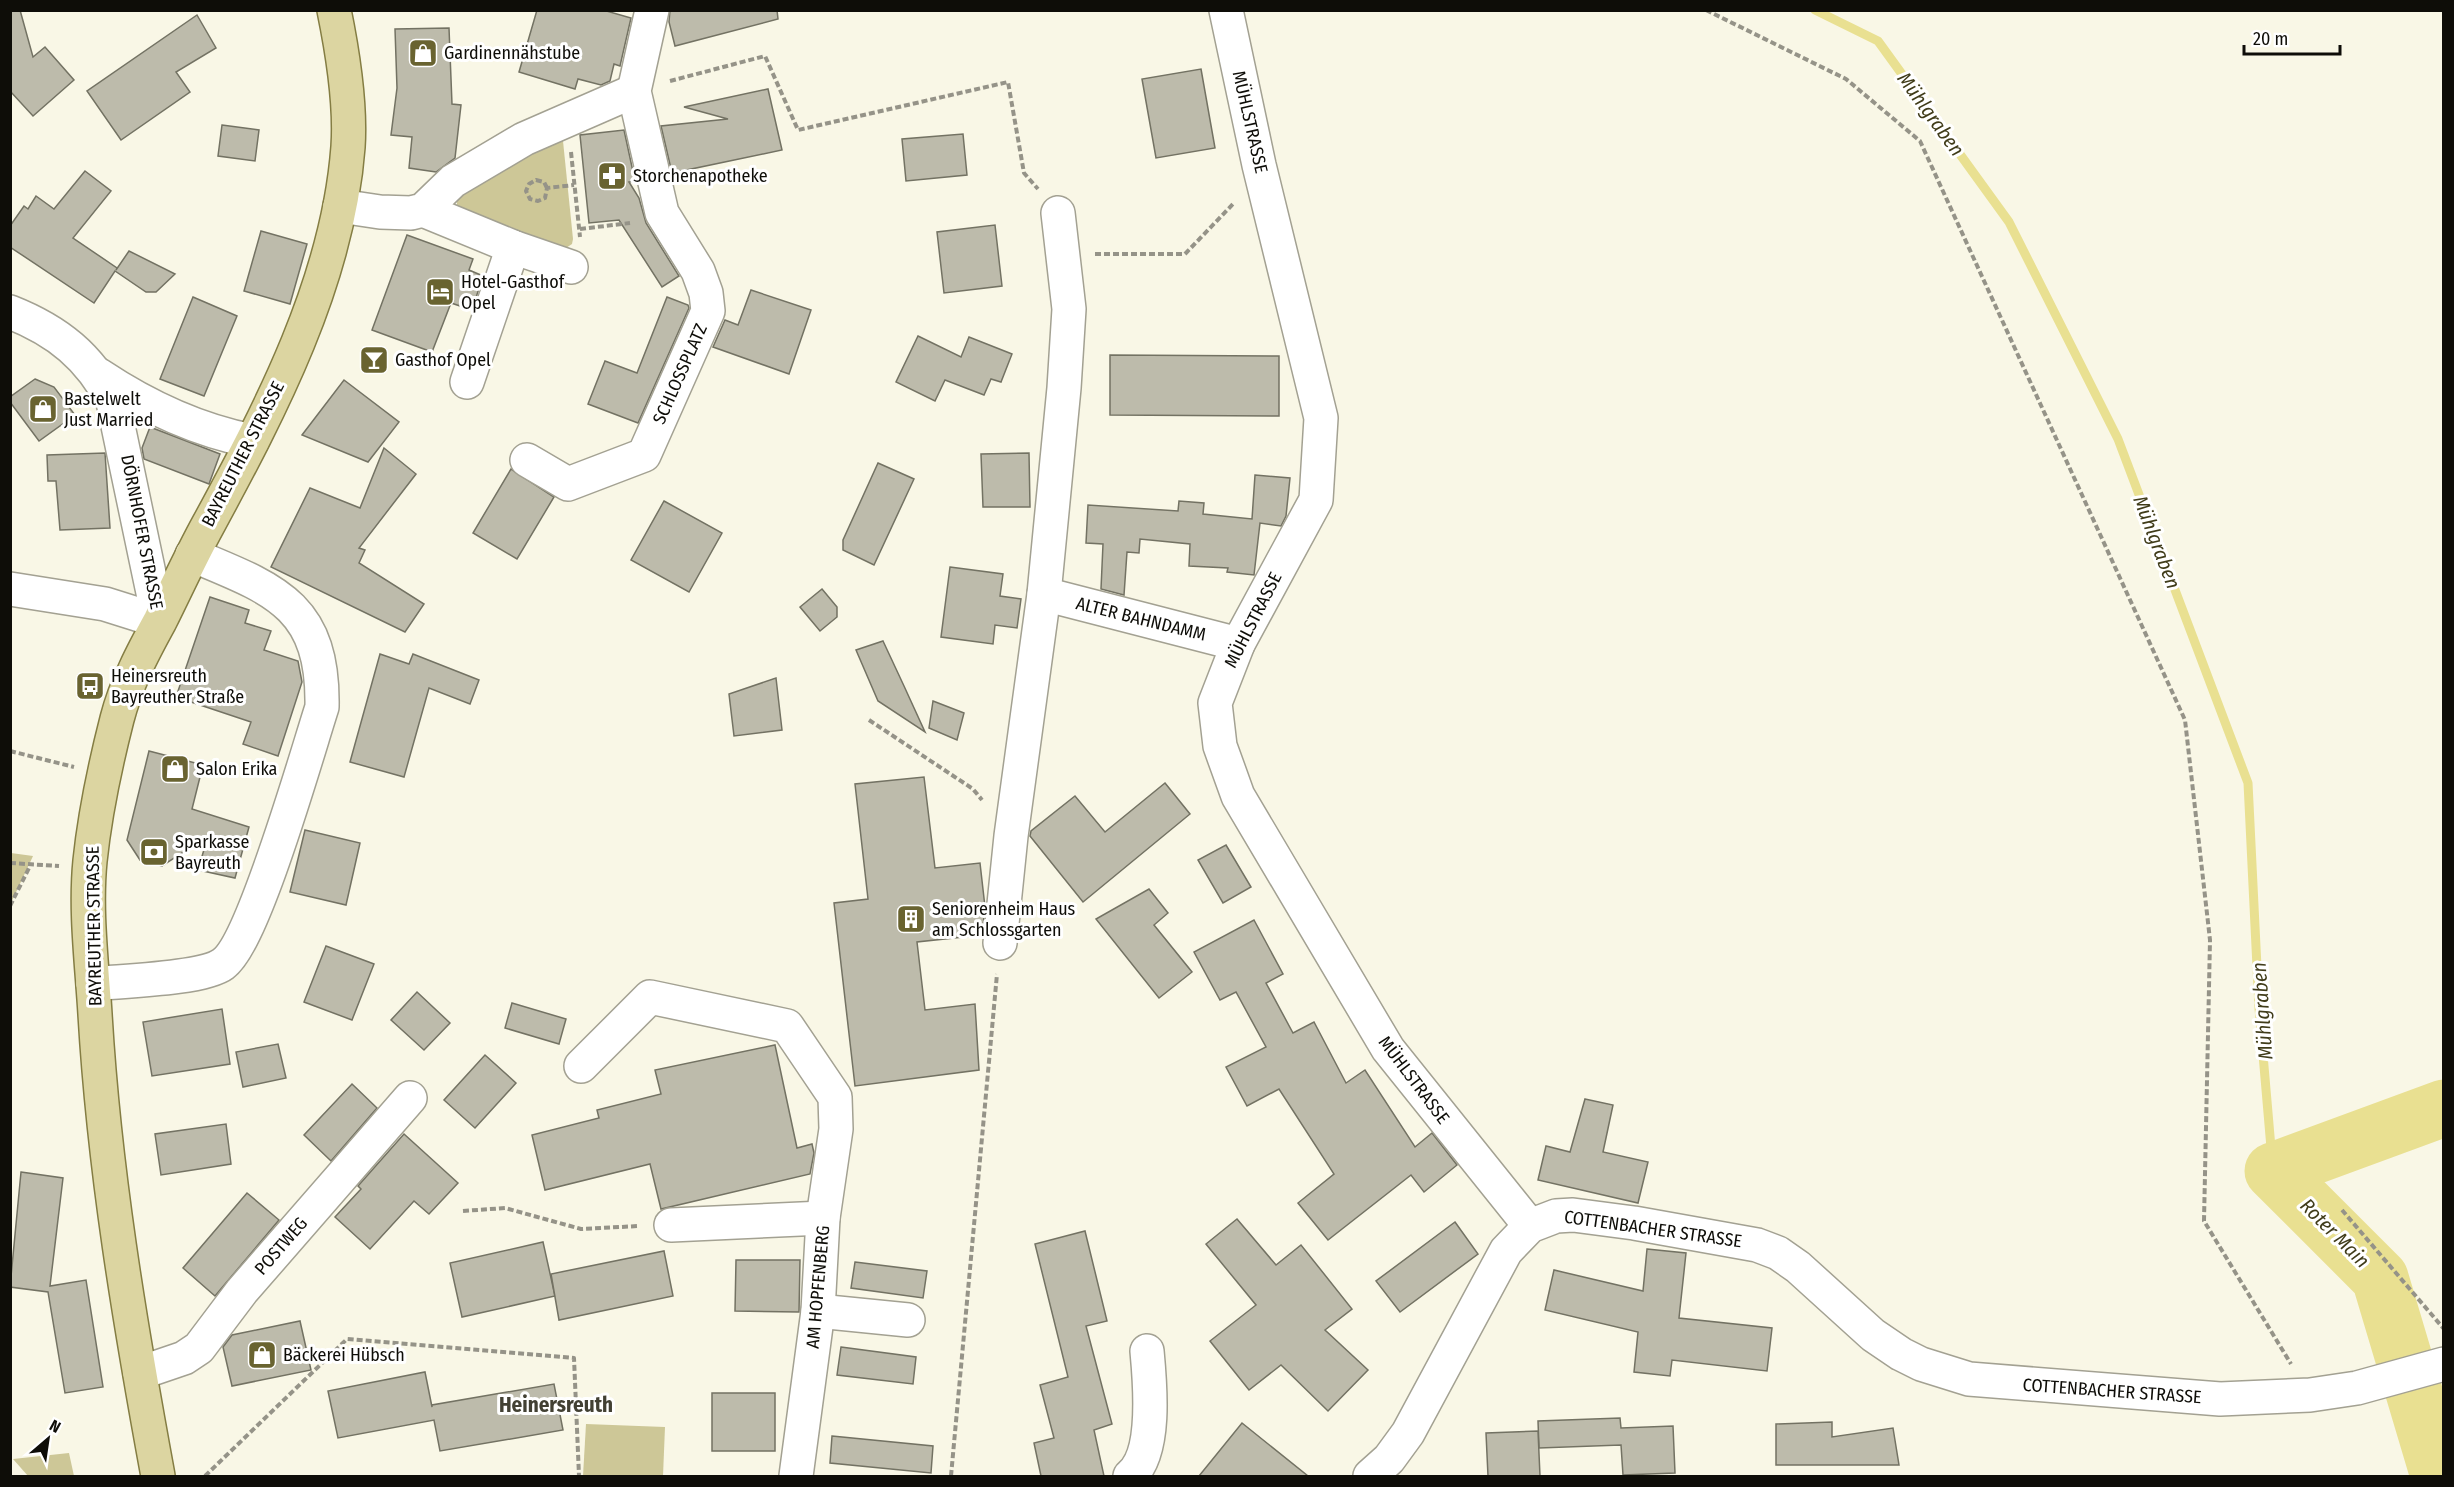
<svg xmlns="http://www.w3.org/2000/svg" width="2454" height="1487" font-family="'Fira Sans Condensed',sans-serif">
<rect width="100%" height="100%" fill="#f9f7e6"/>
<g fill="#cdc797">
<polygon points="554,137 563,141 573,239 572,244 563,250 457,207 457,197"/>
<polygon points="11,853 33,856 11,903 10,853"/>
<polygon points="586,1424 665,1427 663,1476 583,1476"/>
<polygon points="69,1453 74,1476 28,1476 13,1459"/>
</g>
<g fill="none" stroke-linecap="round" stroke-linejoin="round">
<polyline stroke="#e9e091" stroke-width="9" points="1815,10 1878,41 2009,222 2118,439 2248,783 2259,1008 2273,1171"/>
<polyline stroke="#e9e091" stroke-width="57" points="2439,1476 2380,1278 2273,1171 2444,1108"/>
</g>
<g fill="#bdbbab" stroke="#737263" stroke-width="1.5">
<polygon points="10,10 20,10 33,57 45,47 74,80 33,116 10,91"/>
<polygon points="537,10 603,10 631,18 620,66 614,64 610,81 601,85 578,79 575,89 519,72"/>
<polygon points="670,10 777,10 778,19 675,46 669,22"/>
<polygon points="197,15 216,48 176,72 190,92 121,140 87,91"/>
<polygon points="449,28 452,104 461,105 455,158 436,172 409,168 412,137 391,135 397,88 395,29"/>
<polygon points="1201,69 1215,148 1156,158 1142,79"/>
<polygon points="768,89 782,150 672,173 661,126 728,119 684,107"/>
<polygon points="222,125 259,130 255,161 218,156"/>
<polygon points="624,130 635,181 629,182 639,198 646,223 679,276 662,287 619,220 589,223 580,135"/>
<polygon points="963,134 967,175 906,181 902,139"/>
<polygon points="85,171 111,191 73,238 117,268 116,270 129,251 175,274 156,292 146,292 115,271 94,303 10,247 10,226 24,206 28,209 36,196 54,209"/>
<polygon points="995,225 1002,286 944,293 937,232"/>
<polygon points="261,231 307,244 290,304 244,291"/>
<polygon points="407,235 473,259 469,270 483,276 472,310 451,303 432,352 372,330"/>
<polygon points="751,290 811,310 789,374 713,347 725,320 738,325"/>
<polygon points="193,297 237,316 204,396 160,379"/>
<polygon points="667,297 688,305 689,308 638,423 588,404 605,361 637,373"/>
<polygon points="918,336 961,357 969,337 1012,354 1001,382 991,379 984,395 945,380 935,401 896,382"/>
<polygon points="1110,355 1279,356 1279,416 1110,415"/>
<polygon points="35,379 54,387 75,415 39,441 10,402 10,397"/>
<polygon points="344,380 399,422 368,462 302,435"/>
<polygon points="150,427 220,454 209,484 144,459 142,448"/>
<polygon points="384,448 416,474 359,548 365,550 359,563 424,604 405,632 271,567 310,488 360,508"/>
<polygon points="105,453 110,528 60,530 56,481 48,481 47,455"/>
<polygon points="1029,453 1030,507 983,507 981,454"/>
<polygon points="878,463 914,479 874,565 843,550 843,540"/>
<polygon points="511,469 554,497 517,559 473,533"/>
<polygon points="1255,475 1290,478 1286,516 1281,526 1260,523 1254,575 1227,572 1228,568 1189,566 1190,544 1140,539 1139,553 1127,552 1124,595 1101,589 1103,544 1086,543 1088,505 1178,511 1179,501 1204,503 1203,514 1252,519"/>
<polygon points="664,501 722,533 689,592 631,560"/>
<polygon points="950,567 1003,574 1000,596 1021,599 1017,628 995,625 993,644 941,637"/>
<polygon points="822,589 837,607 837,617 820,631 800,607"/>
<polygon points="210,597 249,610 245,623 271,631 264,650 298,661 302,682 278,756 243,744 251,722 176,697"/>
<polygon points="883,641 904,686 925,732 878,701 856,650"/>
<polygon points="380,654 409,664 413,654 479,680 470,704 429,688 404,777 350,762"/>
<polygon points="776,678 782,730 734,736 729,694"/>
<polygon points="933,701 964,713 957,740 929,728"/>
<polygon points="149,751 203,765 192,809 249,827 235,878 198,870 208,836 162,866 140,860 127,840"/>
<polygon points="924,777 935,868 980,863 985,907 982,935 917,942 925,1010 975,1004 979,1070 855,1086 834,903 868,899 855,784"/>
<polygon points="1165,783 1190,814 1083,902 1030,836 1031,831 1075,796 1105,832"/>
<polygon points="305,830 360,843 346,905 290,892"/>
<polygon points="1226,845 1251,887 1223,903 1198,860"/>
<polygon points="1149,889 1168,913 1154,925 1192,972 1159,998 1096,919"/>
<polygon points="1254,920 1283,974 1266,983 1293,1033 1314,1022 1346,1083 1365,1070 1415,1147 1432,1133 1457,1165 1424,1192 1411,1175 1328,1240 1298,1203 1334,1174 1279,1089 1247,1106 1226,1067 1266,1047 1236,992 1220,1000 1194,952"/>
<polygon points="326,946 374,964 352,1020 304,1002"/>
<polygon points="417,992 450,1023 424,1050 391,1020"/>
<polygon points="512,1003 566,1019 559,1044 505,1028"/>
<polygon points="222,1009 230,1064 152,1076 143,1022"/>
<polygon points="278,1044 286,1078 243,1087 236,1052"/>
<polygon points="775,1045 797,1148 812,1144 814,1153 810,1174 661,1209 650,1164 545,1190 532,1135 599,1118 597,1110 661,1094 655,1070"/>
<polygon points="485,1055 516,1083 475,1128 444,1100"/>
<polygon points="352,1084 377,1108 331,1161 304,1135"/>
<polygon points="1585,1099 1613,1105 1603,1152 1648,1162 1638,1203 1538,1180 1546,1146 1570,1152"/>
<polygon points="226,1124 231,1164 161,1175 155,1134"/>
<polygon points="404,1134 458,1183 429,1214 414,1201 370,1249 335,1217 361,1189 358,1186"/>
<polygon points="21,1172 63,1178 50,1286 86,1280 103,1387 65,1393 48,1292 10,1287"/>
<polygon points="247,1193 279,1220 215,1296 183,1268"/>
<polygon points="1237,1219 1276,1265 1301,1245 1352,1309 1325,1330 1368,1370 1328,1411 1281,1365 1249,1390 1210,1341 1256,1305 1206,1244"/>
<polygon points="1455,1222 1478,1254 1400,1312 1376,1281"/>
<polygon points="1085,1231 1107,1321 1086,1326 1112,1424 1094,1430 1104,1476 1041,1476 1034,1443 1054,1438 1040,1385 1068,1377 1035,1244"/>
<polygon points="543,1242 555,1296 462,1317 450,1263"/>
<polygon points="1647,1249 1686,1253 1679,1318 1772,1328 1767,1371 1672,1360 1670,1376 1634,1372 1638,1332 1545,1310 1554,1270 1643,1291"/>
<polygon points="664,1251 673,1296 559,1320 551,1274"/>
<polygon points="736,1260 800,1260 799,1312 735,1311"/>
<polygon points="855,1262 927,1271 923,1298 851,1288"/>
<polygon points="300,1321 311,1370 232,1386 223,1347 232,1335"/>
<polygon points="841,1347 916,1357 913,1384 837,1375"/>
<polygon points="425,1372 432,1407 432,1405 554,1384 563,1430 440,1451 434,1420 338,1438 328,1391"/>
<rect x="712" y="1393" width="63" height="58"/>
<polygon points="1620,1418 1621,1428 1673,1426 1675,1473 1623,1475 1621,1445 1539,1448 1538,1421"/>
<polygon points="1832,1422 1832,1437 1893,1428 1899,1465 1776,1465 1776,1424"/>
<polygon points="1242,1423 1308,1476 1199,1476"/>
<polygon points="1538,1431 1540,1476 1488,1476 1486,1433"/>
<polygon points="832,1436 933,1446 931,1473 830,1463"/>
</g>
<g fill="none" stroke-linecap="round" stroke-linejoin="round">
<g stroke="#a3a192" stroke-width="36">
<g id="minor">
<polyline points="1226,10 1259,165 1321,418 1316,500 1238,644 1215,703 1220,746 1238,796 1388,1049 1530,1226"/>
<polyline points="340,206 380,212 411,213 423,210 453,181 524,139 634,91"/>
<polyline points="423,210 513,247 571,267"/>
<path d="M10,312C58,331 90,357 113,402L159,621"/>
<path d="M99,375C147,407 196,430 252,441"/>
<polyline points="467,382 513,247"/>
<polyline points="527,460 568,484 644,455 708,311 706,293 698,271 662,213 634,91 652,10"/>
<polyline points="10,589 105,604 159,621"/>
<polyline points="1044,594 1238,644"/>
<polyline points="1000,943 1011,836 1044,594 1064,388 1069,309 1058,213"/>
<path d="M93,984C121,981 203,979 223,964C254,942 307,753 322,707C324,605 274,589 192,555"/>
<polyline points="581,1066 650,997 787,1026 835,1097 836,1129 823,1218 818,1311 796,1476"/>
<polyline points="671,1225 823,1218"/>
<polyline points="818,1311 908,1320"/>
<polyline points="140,1373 184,1358 199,1348 242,1291 410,1098"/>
<path d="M1130,1476C1157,1454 1150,1383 1147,1351"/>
<polyline points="1370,1476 1389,1459 1408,1433 1506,1251 1530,1226 1556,1216 1573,1215 1634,1223 1757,1245 1778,1253 1798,1267 1873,1335 1901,1354 1921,1364 1969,1379 2220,1399 2310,1395 2357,1388 2444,1364"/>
</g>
</g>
<g stroke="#847d43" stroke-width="36">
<path id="major" d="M158,1476C130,1324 104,1169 95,1014C92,964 85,911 90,861C95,813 105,766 117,719C126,684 143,652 160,621C176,589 191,556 208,525C271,409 338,281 348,147C351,103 343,54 334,10"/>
</g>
<g stroke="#959388" stroke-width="4" stroke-dasharray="6 3" stroke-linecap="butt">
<polyline points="1706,10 1846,79 1920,141 2185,720 2210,940 2204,1221 2291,1364"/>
<polyline points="670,81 765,56 798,130 1008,82 1024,173 1038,189"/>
<polyline points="571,152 580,237"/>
<polyline points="547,188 544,182 536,180 529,184 526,191 530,199 538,201 545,198 547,188 574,185"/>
<polyline points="580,229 630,223"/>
<polyline points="1095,254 1185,254 1233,204"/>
<polyline points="869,720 973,789 982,800"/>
<polyline points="10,751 74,767"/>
<polyline points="10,863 59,866"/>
<polyline points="10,906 30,866"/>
<polyline points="2342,1210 2444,1329"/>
<polyline points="463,1211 505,1208 581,1229 639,1226"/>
<polyline points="205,1476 347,1339 574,1358 579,1476"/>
<polyline points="951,1476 997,974"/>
</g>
<use href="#minor" stroke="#fff" stroke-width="33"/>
<use href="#major" stroke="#dcd5a1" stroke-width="33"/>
</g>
<defs>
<g id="shop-square" transform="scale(1.5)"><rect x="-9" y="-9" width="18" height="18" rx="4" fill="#696330" stroke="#fff"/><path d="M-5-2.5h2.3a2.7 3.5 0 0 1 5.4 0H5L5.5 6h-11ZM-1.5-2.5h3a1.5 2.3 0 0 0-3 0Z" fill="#fff"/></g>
<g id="pharmacy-square" transform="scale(1.5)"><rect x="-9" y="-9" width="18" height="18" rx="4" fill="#696330" stroke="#fff"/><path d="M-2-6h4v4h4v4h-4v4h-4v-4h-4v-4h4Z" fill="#fff"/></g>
<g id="hotel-square" transform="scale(1.5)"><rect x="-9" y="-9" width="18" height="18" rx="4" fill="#696330" stroke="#fff"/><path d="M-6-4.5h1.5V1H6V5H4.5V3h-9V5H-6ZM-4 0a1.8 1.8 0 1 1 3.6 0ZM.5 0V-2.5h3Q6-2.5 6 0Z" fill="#fff"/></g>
<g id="bar-square" transform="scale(1.5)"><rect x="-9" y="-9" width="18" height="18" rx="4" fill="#696330" stroke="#fff"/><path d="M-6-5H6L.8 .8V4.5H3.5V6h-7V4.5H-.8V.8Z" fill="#fff"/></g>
<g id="bus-square" transform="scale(1.5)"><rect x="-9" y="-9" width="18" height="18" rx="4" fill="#696330" stroke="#fff"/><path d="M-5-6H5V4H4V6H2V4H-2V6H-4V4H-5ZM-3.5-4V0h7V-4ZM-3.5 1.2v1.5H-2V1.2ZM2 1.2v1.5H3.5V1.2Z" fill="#fff"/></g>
<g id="bank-square" transform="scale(1.5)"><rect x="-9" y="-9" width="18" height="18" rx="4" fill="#696330" stroke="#fff"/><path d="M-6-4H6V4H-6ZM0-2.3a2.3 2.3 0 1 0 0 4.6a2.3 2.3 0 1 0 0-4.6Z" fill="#fff"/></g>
<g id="building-square" transform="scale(1.5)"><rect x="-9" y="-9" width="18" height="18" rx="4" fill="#696330" stroke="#fff"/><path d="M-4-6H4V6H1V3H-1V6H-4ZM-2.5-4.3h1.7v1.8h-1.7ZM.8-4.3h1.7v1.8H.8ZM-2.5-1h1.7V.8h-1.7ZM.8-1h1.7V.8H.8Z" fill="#fff"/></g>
</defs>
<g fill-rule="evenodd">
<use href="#shop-square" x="423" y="53"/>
<use href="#pharmacy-square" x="612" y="176"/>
<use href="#hotel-square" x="440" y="292"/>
<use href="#bar-square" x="374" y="360"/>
<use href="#shop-square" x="43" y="409"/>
<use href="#bus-square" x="90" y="686"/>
<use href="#shop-square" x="175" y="769"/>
<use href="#bank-square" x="154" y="852"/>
<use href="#building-square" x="911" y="919"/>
<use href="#shop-square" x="262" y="1355"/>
</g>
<g text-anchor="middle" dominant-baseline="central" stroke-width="6" stroke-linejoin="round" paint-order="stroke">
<g font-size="18" fill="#0e0d08" stroke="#fff" text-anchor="start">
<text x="444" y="53">Gardinennähstube</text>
<text x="633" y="176">Storchenapotheke</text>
<text x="461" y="282">Hotel-Gasthof<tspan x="461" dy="21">Opel</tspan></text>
<text x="395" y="360">Gasthof Opel</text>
<text x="64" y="399">Bastelwelt<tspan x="64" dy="21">Just Married</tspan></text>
<text x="111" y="676">Heinersreuth<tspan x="111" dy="21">Bayreuther Straße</tspan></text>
<text x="196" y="769">Salon Erika</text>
<text x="175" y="842">Sparkasse<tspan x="175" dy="21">Bayreuth</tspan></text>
<text x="932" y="909">Seniorenheim Haus<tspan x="932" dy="21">am Schlossgarten</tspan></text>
<text x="283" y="1355">Bäckerei Hübsch</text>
</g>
<g font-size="18" fill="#0e0d08" stroke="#fff">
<text transform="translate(1250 122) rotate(77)">MÜHLSTRASSE</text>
<text transform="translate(680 374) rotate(-66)">SCHLOSSPLATZ</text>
<text transform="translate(243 454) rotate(-63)">BAYREUTHER STRASSE</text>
<text transform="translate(142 532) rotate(79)">DÖRNHOFER STRASSE</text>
<text transform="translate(1141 619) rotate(14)">ALTER BAHNDAMM</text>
<text transform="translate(1253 620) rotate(-63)">MÜHLSTRASSE</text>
<text transform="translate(94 926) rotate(-91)">BAYREUTHER STRASSE</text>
<text transform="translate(1414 1080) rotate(53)">MÜHLSTRASSE</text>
<text transform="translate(1653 1229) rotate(8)">COTTENBACHER STRASSE</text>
<text transform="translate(281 1246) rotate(-49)">POSTWEG</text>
<text transform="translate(818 1287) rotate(-85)">AM HOPFENBERG</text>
<text transform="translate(2112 1391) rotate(4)">COTTENBACHER STRASSE</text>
</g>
<g font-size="20" font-style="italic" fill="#403c1a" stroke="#fff">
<text transform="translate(1931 114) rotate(54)">Mühlgraben</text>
<text transform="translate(2157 542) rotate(69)">Mühlgraben</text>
<text transform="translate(2262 1011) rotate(-94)">Mühlgraben</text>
<text transform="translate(2335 1233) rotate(45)">Roter Main</text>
</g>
<g font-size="21" font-weight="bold" fill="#424033" stroke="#fff">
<text x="556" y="1405">Heinersreuth</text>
</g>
</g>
<rect width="2454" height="1487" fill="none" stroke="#0e0d08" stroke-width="24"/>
<g transform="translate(48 1439) rotate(29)" stroke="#ffffff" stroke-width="4.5" paint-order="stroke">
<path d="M0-4.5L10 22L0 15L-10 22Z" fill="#0e0d08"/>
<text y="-9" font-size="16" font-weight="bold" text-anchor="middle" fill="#0e0d08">N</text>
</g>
<path d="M2244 45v9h96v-9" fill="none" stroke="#0e0d08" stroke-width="3"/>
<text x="2253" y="45" font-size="18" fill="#0e0d08" stroke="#ffffff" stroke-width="4.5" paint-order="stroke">20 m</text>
</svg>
